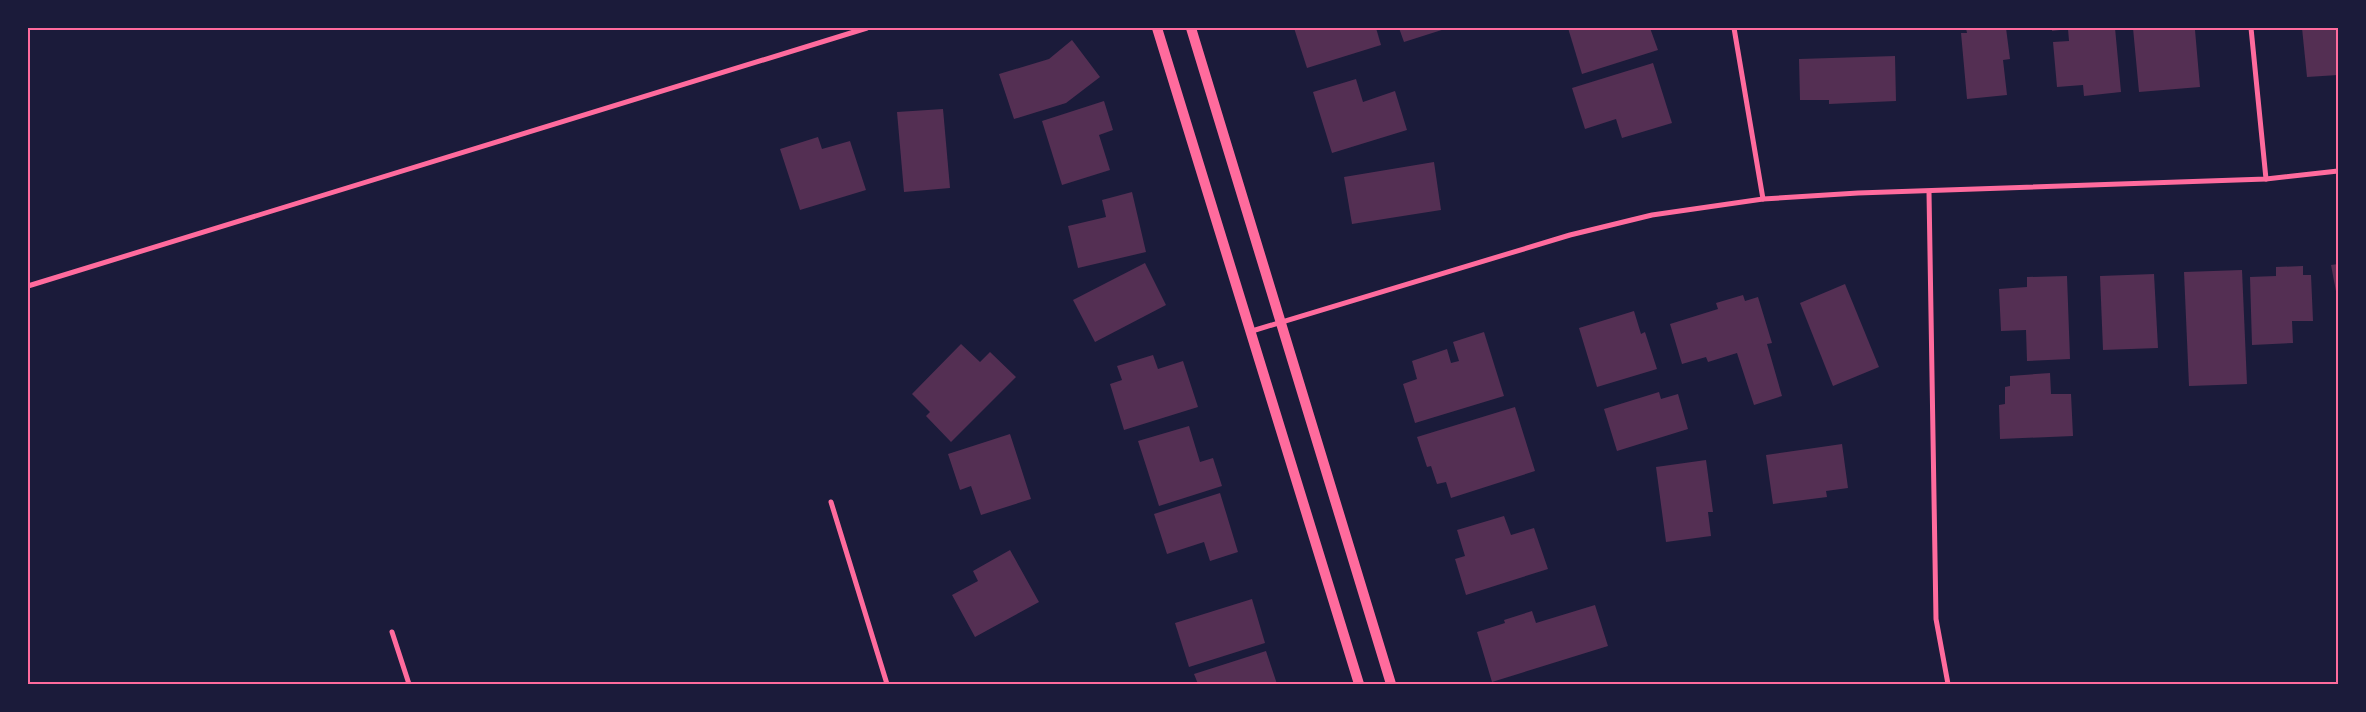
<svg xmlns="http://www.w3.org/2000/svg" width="2366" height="712" font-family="'PT Sans Narrow',sans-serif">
<rect width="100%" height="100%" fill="#1b1b3a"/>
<g fill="#542f53">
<polygon points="1294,28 1376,28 1381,45 1307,68"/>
<polygon points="1399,28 1448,28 1404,42"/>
<polygon points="1568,28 1650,28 1658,50 1582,74"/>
<polygon points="1966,28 2006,28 2010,59 2003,60 2007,95 1967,99 1961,33 1967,33"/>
<polygon points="2052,28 2115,28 2121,92 2084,96 2083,85 2057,87 2053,42 2069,41 2068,29 2052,31"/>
<polygon points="2133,28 2184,28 2184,30 2195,30 2200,87 2139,92"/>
<polygon points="2302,28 2338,28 2338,75 2307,77"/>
<polygon points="1072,40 1100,77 1066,103 1014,119 999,74 1049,59"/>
<polygon points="1895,56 1896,101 1829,104 1829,100 1800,100 1799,59"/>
<polygon points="1653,63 1672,123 1622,138 1616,119 1585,129 1572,88"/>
<polygon points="1356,79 1363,102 1395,91 1407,130 1332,153 1313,92"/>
<polygon points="1104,101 1113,130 1099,135 1110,170 1062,185 1042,121"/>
<polygon points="943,109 950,188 904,192 897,112"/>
<polygon points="818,137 822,149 850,141 866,190 800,210 780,149"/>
<polygon points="1434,162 1441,210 1352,224 1344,177"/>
<polygon points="1132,192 1146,252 1078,268 1068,226 1106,217 1102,200"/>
<polygon points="1145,263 1166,305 1095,342 1073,300"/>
<polygon points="2338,264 2338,302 2331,265"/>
<polygon points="2303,266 2303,275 2311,275 2313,321 2292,321 2293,343 2252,345 2250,277 2276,276 2276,267"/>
<polygon points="2242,270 2247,384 2189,386 2184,272"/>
<polygon points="2154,274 2158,348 2103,350 2100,276"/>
<polygon points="2067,276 2070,359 2027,361 2026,330 2001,331 1999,289 2027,287 2027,277"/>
<polygon points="1845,284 1879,367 1833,386 1800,303"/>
<polygon points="1743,295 1745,301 1758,297 1772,343 1767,344 1782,396 1754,405 1737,353 1708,362 1706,357 1682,364 1670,324 1718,309 1716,303"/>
<polygon points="1634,311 1641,334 1645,332 1657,369 1597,387 1579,328"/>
<polygon points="1484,332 1504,396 1415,423 1403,384 1417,379 1412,361 1447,349 1451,363 1459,361 1453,342"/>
<polygon points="961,344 980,362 990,352 1016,377 951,442 926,416 930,412 912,394"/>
<polygon points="1153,355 1158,369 1183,361 1198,407 1124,430 1110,384 1122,380 1117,366"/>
<polygon points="2050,373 2051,394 2071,394 2073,436 2000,439 1999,405 2005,404 2005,387 2010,386 2010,376"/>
<polygon points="1659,392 1661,399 1678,394 1688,429 1617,451 1604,409"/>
<polygon points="1515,407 1535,471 1451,498 1446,482 1437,484 1431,466 1427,467 1417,437"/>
<polygon points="1189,426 1200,462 1213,458 1222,486 1159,506 1138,441"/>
<polygon points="1010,434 1031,499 981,515 971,486 960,490 948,454"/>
<polygon points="1842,444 1848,488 1826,491 1827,497 1773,504 1766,455"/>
<polygon points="1706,460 1713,512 1708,512 1711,536 1666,542 1656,467"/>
<polygon points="1220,493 1238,552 1210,561 1204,542 1167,554 1154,514"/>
<polygon points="1504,516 1511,535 1534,528 1548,569 1466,595 1455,559 1465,556 1457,530"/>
<polygon points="1010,550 1039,602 975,637 952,595 978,581 973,571"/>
<polygon points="1252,599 1265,643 1189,667 1175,623"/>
<polygon points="1595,605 1608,646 1492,682 1477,632 1505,623 1504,620 1532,611 1536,623"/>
<polygon points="1266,651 1277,684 1198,684 1194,674"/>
</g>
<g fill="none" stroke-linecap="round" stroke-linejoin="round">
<g stroke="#ff6b9d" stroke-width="5">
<polyline points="1734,28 1763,199"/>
<polyline points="2251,28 2266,179"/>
<polyline points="1929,192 1936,619 1948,684"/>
<polyline points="28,286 867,28"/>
<polyline points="1252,331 1570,235 1652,215 1763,199 1858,193 2266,179 2338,171"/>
<polyline points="831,502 887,684"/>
<polyline points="392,632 409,684"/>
</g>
<g stroke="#ff6b9d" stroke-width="10">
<polyline points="1157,28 1359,684"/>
<polyline points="1191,28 1391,684"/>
</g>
</g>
<rect width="2366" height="712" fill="none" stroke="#1b1b3a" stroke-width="58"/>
<rect x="29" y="29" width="2308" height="654" fill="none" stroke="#ff6b9d" stroke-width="2"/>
</svg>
